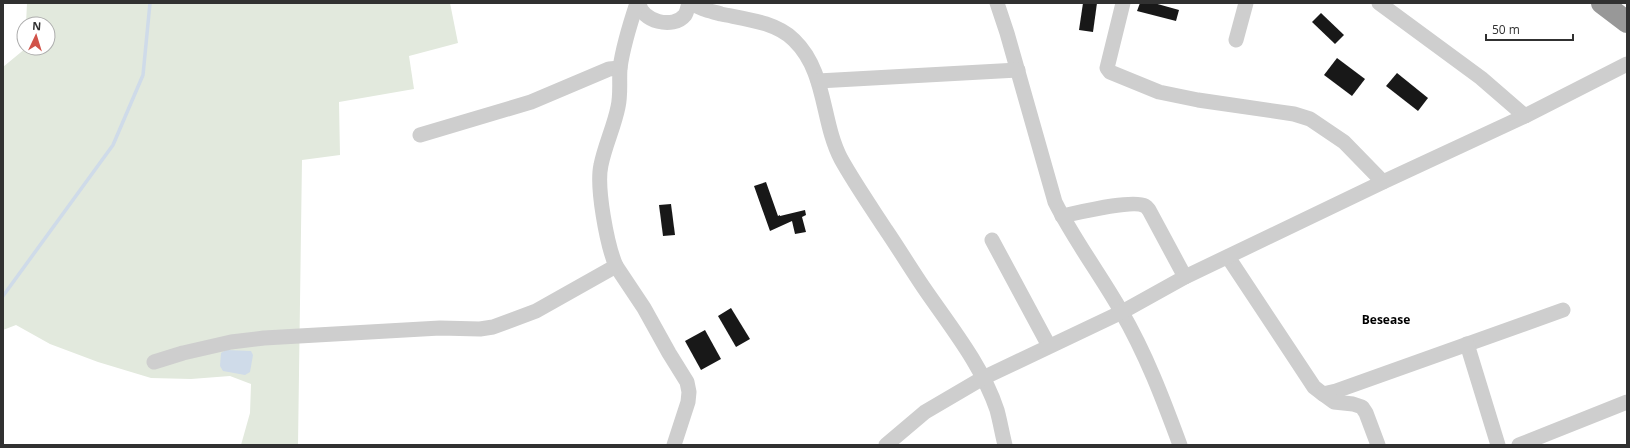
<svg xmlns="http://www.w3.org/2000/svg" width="1630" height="448" font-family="'Open Sans',sans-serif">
<rect width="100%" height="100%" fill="#fff"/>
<polygon fill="#e2e9dd" points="27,3 450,3 458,43 409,56 414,89 339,102 340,155 302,160 298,445 241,445 250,413 251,384 230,376 191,379 151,378 98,362 50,344 16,325 3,330 3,67 26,48 48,48 48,24 26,24"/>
<polygon fill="#cfdbe9" points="226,350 251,351 253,355 250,372 245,375 223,371 220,366 221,353"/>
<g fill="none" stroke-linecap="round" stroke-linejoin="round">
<polyline stroke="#cfdbe9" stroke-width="3.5" points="3,296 113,145 143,75 150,3"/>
</g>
<g fill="#181818">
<polygon points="1083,3 1097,3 1093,32 1079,30"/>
<polygon points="1140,3 1154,3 1179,10 1176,21 1137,11"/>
<polygon points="1321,13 1344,35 1335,44 1312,22"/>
<polygon points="1337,58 1365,79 1352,96 1324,75"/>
<polygon points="1397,73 1428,98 1418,111 1386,86"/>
<polygon points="766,182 778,216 780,215 780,216 805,210 806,215 802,217 806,232 795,234 792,221 770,231 754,186"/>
<polygon points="671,204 675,235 663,236 659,205"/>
<polygon points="731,308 750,339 736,347 718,316"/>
<polygon points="705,330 721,359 701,370 685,341"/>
</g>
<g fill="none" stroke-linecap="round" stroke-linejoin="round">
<g stroke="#cecece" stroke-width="15">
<path d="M639,3C641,21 673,30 685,15C687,12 688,6 689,3"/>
<path d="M693,3C701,10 711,11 721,14C745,19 776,22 794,40C827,72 821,121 841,159C855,184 871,207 886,230C899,249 911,269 924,288C950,326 982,365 997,410C1000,421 1002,433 1005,445"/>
<path d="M997,3L1007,33L1055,202C1074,240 1100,274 1121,311C1146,354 1163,399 1180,445"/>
<polyline points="1123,3 1107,68 1110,72 1159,92 1198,100 1294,114 1310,119 1344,142 1383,182"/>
<polyline points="1379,3 1481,78 1525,116"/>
<polyline points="1236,40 1246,3"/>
<polyline points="818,81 1018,70"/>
<polyline points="420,135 531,102 609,69 620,68"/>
<path d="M1062,216C1077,213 1133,199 1145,206C1147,207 1148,209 1149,210L1185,277"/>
<polyline points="992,240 1049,346"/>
<polyline points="1228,257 1314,387 1323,394 1336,391 1563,310"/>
<polyline points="616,266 644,308 669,353 687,382 689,392 688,402 674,445"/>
<polyline points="1467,344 1498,445"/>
<path d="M154,362L183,353L231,342L264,338L440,328L480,329L493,327L536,311L616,266C607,245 596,187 601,165C605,145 614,127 618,107C621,94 619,81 620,68C623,46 630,24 637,3"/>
<polyline points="1323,394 1334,402 1353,404 1362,407 1366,413 1378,445"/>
<polyline points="886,445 925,412 983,378 1122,312 1185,277 1383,182 1525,116 1627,64"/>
<polyline points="1519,445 1627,402"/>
</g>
<polyline stroke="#989898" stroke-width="22" points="1602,3 1627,22"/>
</g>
<g text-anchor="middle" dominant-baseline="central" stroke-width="4" stroke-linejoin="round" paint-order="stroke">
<g font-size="12" font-weight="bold" fill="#000" stroke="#fff">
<text x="1386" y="319">Besease</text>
</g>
</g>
<rect width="1630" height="448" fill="none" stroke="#313131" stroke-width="8"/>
<g transform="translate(36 36) rotate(4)"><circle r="19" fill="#ffffff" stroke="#adadad"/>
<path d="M0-3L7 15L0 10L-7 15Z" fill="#d15349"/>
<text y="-6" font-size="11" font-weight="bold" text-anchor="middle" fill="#313131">N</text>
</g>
<path d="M1486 34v6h87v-6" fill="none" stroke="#313131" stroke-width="2"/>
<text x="1492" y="34" font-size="12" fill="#313131" stroke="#ffffff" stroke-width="3" paint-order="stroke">50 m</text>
</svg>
